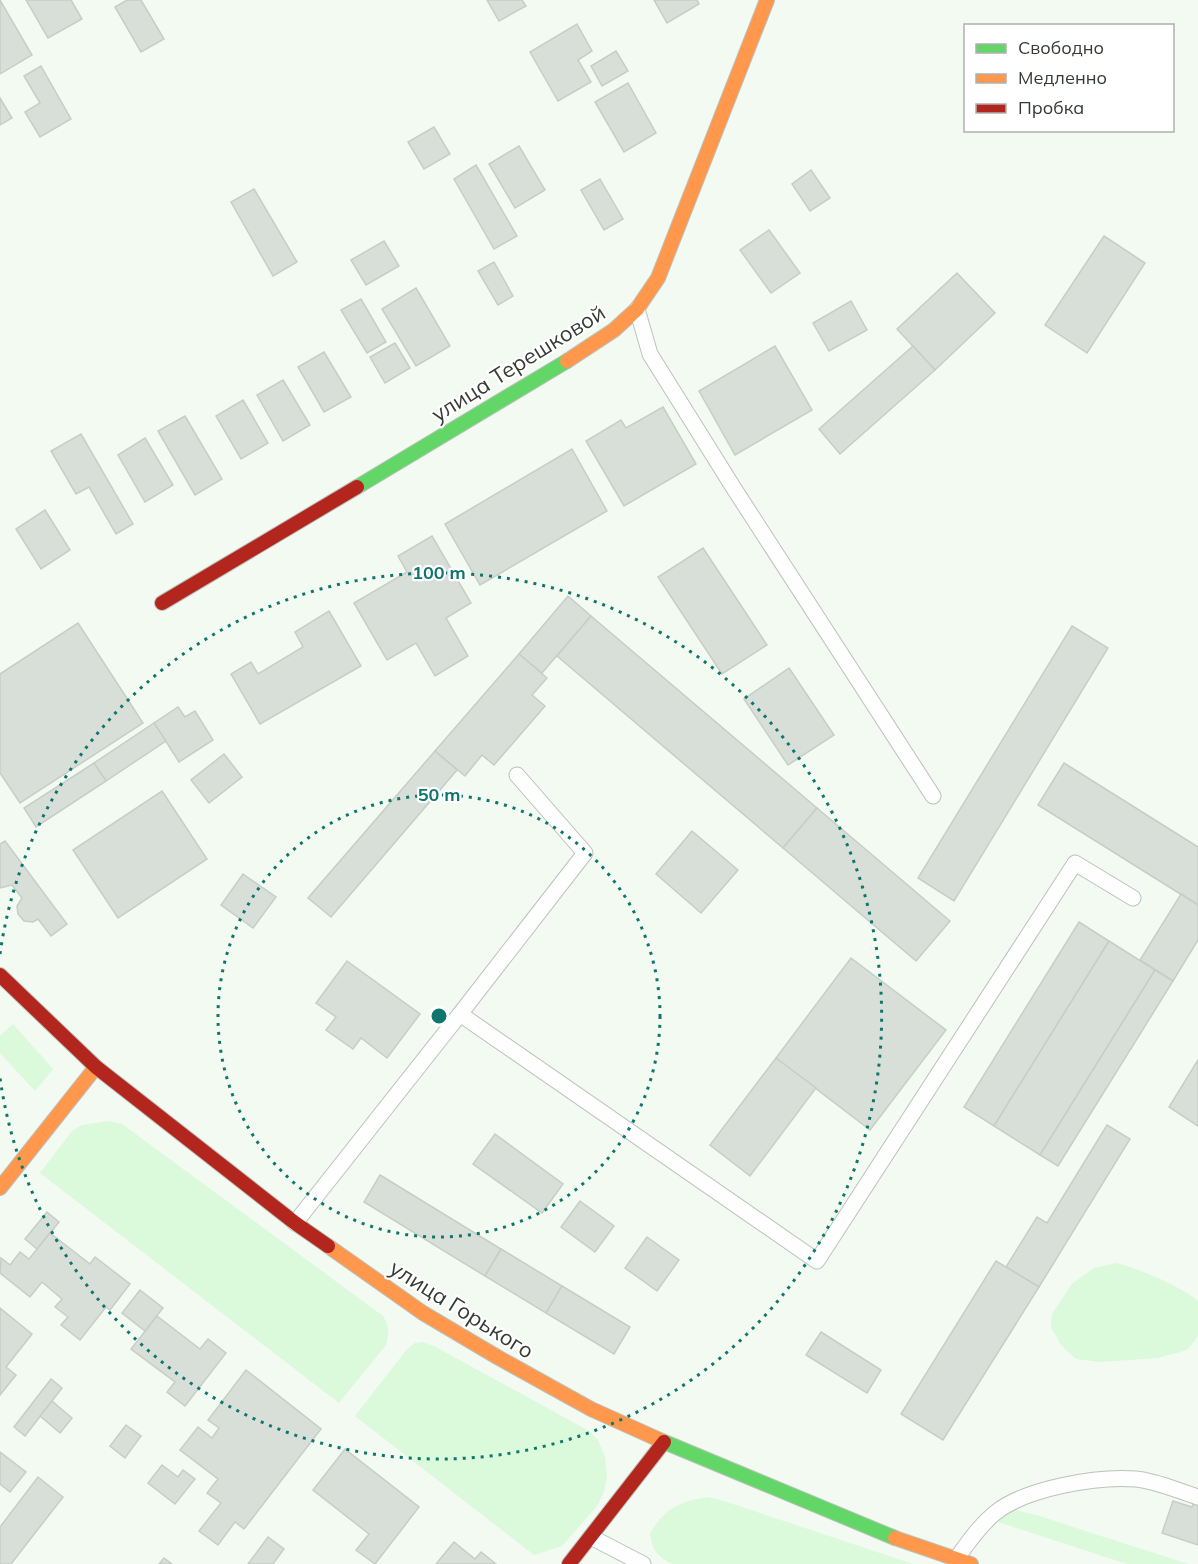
<svg xmlns="http://www.w3.org/2000/svg" width="1198" height="1564" font-family="Mulish,sans-serif">
<rect width="100%" height="100%" fill="#f2faf2"/>
<g fill="#dbf9db">
<polygon points="13,1024 53,1069 35,1091 0,1053 0,1036"/>
<path d="M109,1121L122,1124L383,1316C389,1326 389,1333 386,1345L339,1403L40,1173L72,1131L82,1125Z"/>
<path d="M1117,1263C1140,1269 1180,1286 1198,1301V1336L1187,1350L1158,1358L1100,1362L1076,1359L1061,1345L1051,1327L1052,1314L1072,1284L1094,1268Z"/>
<polygon points="423,1342 434,1346 589,1431 598,1440 605,1457 607,1477 604,1492 597,1506 562,1546 534,1555 355,1416 408,1348 415,1343"/>
<path d="M709,1497L727,1502L913,1564H673C658,1558 652,1549 650,1534C664,1508 681,1501 709,1497Z"/>
<path d="M1016,1510L1036,1515L1188,1564H1127L998,1522C1000,1514 1009,1512 1016,1510Z"/>
</g>
<g fill="#d8ded8" stroke="#c7cdc7" stroke-width="1.5">
<polygon points="0,0 32,55 0,74"/>
<polygon points="26,0 71,0 82,19 48,38"/>
<polygon points="127,0 141,0 164,39 141,52 115,7"/>
<polygon points="487,0 522,0 526,6 499,21"/>
<polygon points="654,0 697,0 699,4 667,23"/>
<polygon points="577,24 592,51 578,60 591,82 558,101 530,52"/>
<polygon points="616,51 628,71 602,86 591,66"/>
<polygon points="41,66 71,119 40,137 25,112 40,103 24,76"/>
<polygon points="628,83 656,133 624,152 595,102"/>
<polygon points="0,98 12,118 0,125"/>
<polygon points="434,127 450,154 424,169 408,142"/>
<polygon points="519,146 545,190 515,208 489,164"/>
<polygon points="476,165 517,236 494,249 454,179"/>
<polygon points="811,170 830,198 810,211 792,184"/>
<polygon points="600,179 623,219 604,230 581,190"/>
<polygon points="254,189 297,262 273,276 231,202"/>
<polygon points="769,230 800,273 771,293 740,250"/>
<polygon points="1104,236 1145,263 1087,353 1045,325"/>
<polygon points="384,241 399,266 366,285 351,260"/>
<polygon points="494,262 513,296 498,305 478,271"/>
<polygon points="957,273 995,313 935,370 897,329"/>
<polygon points="416,288 450,346 416,366 382,309"/>
<polygon points="361,299 386,342 367,353 341,310"/>
<polygon points="851,301 867,330 829,351 813,323"/>
<polygon points="395,343 410,368 385,383 370,357"/>
<polygon points="775,346 812,410 735,455 699,391"/>
<polygon points="913,346 935,370 840,454 819,429"/>
<polygon points="324,352 351,397 324,412 298,367"/>
<polygon points="283,380 310,425 283,441 257,395"/>
<polygon points="243,400 268,443 241,459 216,416"/>
<polygon points="663,407 696,464 624,506 586,441 621,420 626,428"/>
<polygon points="185,416 222,479 195,495 158,431"/>
<polygon points="81,434 133,524 116,534 89,487 76,494 51,451"/>
<polygon points="145,438 173,485 145,502 118,455"/>
<polygon points="572,449 607,511 480,585 445,524"/>
<polygon points="45,510 70,550 41,569 16,529"/>
<polygon points="432,536 471,603 446,618 468,656 435,676 416,643 387,660 354,603 407,572 398,556"/>
<polygon points="703,548 767,645 722,674 658,577"/>
<polygon points="568,596 591,616 542,673 519,654"/>
<polygon points="329,611 361,666 260,724 231,674 251,662 258,674 303,647 295,632"/>
<polygon points="591,616 817,808 783,848 557,656"/>
<polygon points="78,623 143,723 20,803 0,773 0,674"/>
<polygon points="1072,626 1108,648 954,901 918,878"/>
<polygon points="519,654 547,678 532,695 545,706 494,765 482,755 465,776 435,751"/>
<polygon points="789,668 834,735 788,765 744,699"/>
<polygon points="178,707 185,717 195,711 213,740 179,762 154,723"/>
<polygon points="154,723 166,741 106,781 94,763"/>
<polygon points="435,751 457,770 331,917 308,898"/>
<polygon points="224,754 242,777 209,803 191,780"/>
<polygon points="94,763 106,781 36,827 24,808"/>
<polygon points="1064,763 1198,847 1198,905 1038,805"/>
<polygon points="162,791 207,859 118,918 73,850"/>
<polygon points="817,808 950,921 916,961 783,848"/>
<polygon points="692,831 738,870 701,913 656,874"/>
<polygon points="5,841 67,924 51,936 38,919 33,922 24,921 18,914 17,906 22,898 12,885 0,888 0,844"/>
<polygon points="243,874 276,897 253,928 221,905"/>
<polygon points="1181,894 1198,905 1198,940 1173,981 1140,960"/>
<polygon points="1079,922 1109,941 994,1126 964,1107"/>
<polygon points="1109,941 1155,970 1040,1155 994,1126"/>
<polygon points="851,958 946,1030 870,1130 776,1058"/>
<polygon points="347,961 420,1014 387,1058 361,1038 353,1049 326,1030 336,1017 316,1003"/>
<polygon points="1155,970 1173,981 1058,1166 1040,1155"/>
<polygon points="776,1058 816,1088 750,1176 710,1145"/>
<polygon points="1198,1060 1198,1126 1169,1107"/>
<polygon points="1107,1125 1130,1139 1039,1287 1006,1267 1037,1217 1047,1223"/>
<polygon points="495,1134 563,1184 542,1213 473,1164"/>
<polygon points="380,1175 501,1249 485,1276 364,1202"/>
<polygon points="580,1201 614,1226 595,1252 561,1227"/>
<polygon points="47,1212 59,1222 37,1249 25,1239"/>
<polygon points="50,1233 90,1264 95,1257 130,1284 110,1310 106,1307 80,1340 61,1325 68,1317 55,1307 62,1299 42,1282 30,1297 0,1273 1,1258 10,1265 20,1252 29,1259"/>
<polygon points="647,1237 679,1260 657,1291 625,1268"/>
<polygon points="501,1249 562,1286 546,1313 485,1276"/>
<polygon points="996,1261 1039,1287 943,1440 901,1414"/>
<polygon points="562,1286 630,1327 614,1354 546,1313"/>
<polygon points="140,1290 163,1308 145,1331 122,1313"/>
<polygon points="0,1308 32,1334 6,1367 16,1375 0,1395"/>
<polygon points="157,1316 200,1349 208,1339 226,1353 185,1406 167,1392 175,1382 131,1349"/>
<polygon points="821,1332 881,1370 867,1393 806,1355"/>
<polygon points="246,1370 321,1429 244,1529 235,1522 218,1545 199,1531 221,1503 207,1493 218,1479 180,1450 198,1427 212,1438 219,1428 208,1420"/>
<polygon points="51,1379 62,1388 25,1436 14,1427"/>
<polygon points="52,1401 72,1418 60,1433 40,1416"/>
<polygon points="126,1425 141,1436 125,1458 110,1446"/>
<polygon points="345,1449 419,1507 375,1564 356,1550 369,1534 313,1490"/>
<polygon points="0,1452 26,1472 10,1492 0,1484"/>
<polygon points="162,1465 178,1477 183,1470 195,1479 175,1504 148,1483"/>
<polygon points="38,1477 63,1497 11,1564 0,1564 0,1527"/>
<polygon points="1198,1490 1198,1545 1162,1533 1173,1501 1192,1507"/>
<polygon points="268,1537 284,1549 273,1564 248,1564"/>
<polygon points="454,1542 475,1559 481,1552 496,1564 436,1564"/>
<polygon points="164,1558 172,1564 159,1564"/>
</g>
<g fill="none" stroke-linecap="round" stroke-linejoin="round">
<g stroke="#bcc2bc" stroke-width="17">
<g id="lane">
<polyline points="637,309 650,354 733,487 933,796"/>
<polyline points="460,1014 585,853 517,775"/>
<polyline points="295,1223 460,1014 817,1261 1075,863 1133,898"/>
<polyline points="591,1537 643,1564"/>
<path d="M956,1559C968,1543 979,1526 995,1513C1026,1488 1097,1476 1136,1479C1157,1481 1178,1491 1198,1497"/>
</g>
</g>
<g stroke="#bcc2bc" stroke-width="16">
<g id="fast">
<polyline points="357,487 567,361"/>
<polyline points="662,1441 895,1538"/>
</g>
</g>
<g stroke="#bcc2bc" stroke-width="16">
<g id="slow">
<polyline points="567,361 614,330 637,309 658,278 767,0"/>
<polyline points="0,1188 96,1067"/>
<polyline points="328,1246 423,1313 499,1358 591,1409 662,1441"/>
<polyline points="895,1538 971,1564"/>
</g>
</g>
<g stroke="#bcc2bc" stroke-width="16">
<g id="jam">
<polyline points="162,603 357,487"/>
<polyline points="0,975 96,1067 295,1223 328,1246"/>
<polyline points="569,1564 664,1442"/>
</g>
</g>
<use href="#lane" stroke="#fdfefd" stroke-width="15"/>
<use href="#fast" stroke="#63d668" stroke-width="14"/>
<use href="#slow" stroke="#ff974d" stroke-width="14"/>
<use href="#jam" stroke="#b3261e" stroke-width="14"/>
</g>
<g fill="none" stroke="#0f766e" stroke-width="3" stroke-dasharray="3 6">
<circle cx="439" cy="1016" r="221"/>
<path d="M0 954A443 443 0 1 1 0 1078"/>
</g>
<g text-anchor="middle" dominant-baseline="central" stroke-width="4.5" stroke-linejoin="round" paint-order="stroke">
<g font-size="22" fill="#353b35" stroke="#fff">
<text transform="translate(518 363) rotate(-32)">улица Терешковой</text>
<text transform="translate(462 1309) rotate(32)">улица Горького</text>
</g>
</g>
<circle cx="439" cy="1016" r="9" fill="#0f766e" stroke="#fff" stroke-width="3"/>
<g font-size="18" text-anchor="middle" font-weight="bold" fill="#0f766e" stroke="#fff" stroke-width="4.5" stroke-linejoin="round" paint-order="stroke">
<text x="439" y="579">100 m</text>
<text x="439" y="801">50 m</text>
</g>
<rect x="964" y="24" width="210" height="108" fill="#ffffff" stroke="#aeb1ae" stroke-width="1.5"/>
<rect x="976" y="44" width="30" height="9" fill="#63d668" stroke="#aeb1ae" stroke-width="1.5"/>
<text x="1018" y="54" font-size="18" fill="#353b35">Свободно</text>
<rect x="976" y="74" width="30" height="9" fill="#ff974d" stroke="#aeb1ae" stroke-width="1.5"/>
<text x="1018" y="84" font-size="18" fill="#353b35">Медленно</text>
<rect x="976" y="104" width="30" height="9" fill="#b3261e" stroke="#aeb1ae" stroke-width="1.5"/>
<text x="1018" y="114" font-size="18" fill="#353b35">Пробка</text>
</svg>
